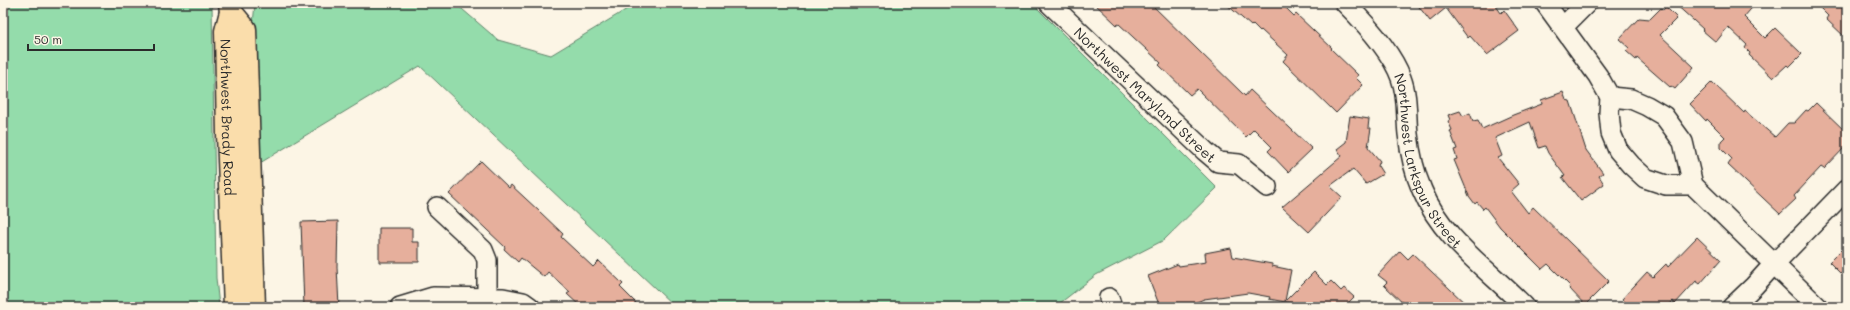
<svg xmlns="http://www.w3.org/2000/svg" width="1850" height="310" font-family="Mali,sans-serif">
<rect width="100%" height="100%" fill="#fcf5e5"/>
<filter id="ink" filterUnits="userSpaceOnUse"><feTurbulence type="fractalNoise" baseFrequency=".025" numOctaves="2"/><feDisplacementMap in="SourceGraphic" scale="8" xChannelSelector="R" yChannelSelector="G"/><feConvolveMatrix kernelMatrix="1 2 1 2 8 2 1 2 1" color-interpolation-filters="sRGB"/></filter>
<g filter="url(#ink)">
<g fill="#94dcab" stroke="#60846b">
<polygon points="3,3 212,3 216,278 219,307 3,307"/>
<polygon points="255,3 455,3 498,40 551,55 637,3 1032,3 1217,188 1164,240 1096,275 1055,307 675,307 420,66 260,163 252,35"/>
</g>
<g fill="#e6af9c" stroke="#2b2b2b">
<polygon points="1094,3 1150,3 1245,96 1250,90 1312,149 1288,172 1268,151 1272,147 1254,129 1246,137 1197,89 1190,95 1159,65 1161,63 1119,24 1117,25"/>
<polygon points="1225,3 1281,3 1294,16 1296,14 1332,48 1331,49 1358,75 1356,78 1363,85 1336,113 1283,61 1288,55 1261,30 1260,31 1253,24 1251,26"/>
<polygon points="1416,3 1494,3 1501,13 1504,10 1519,31 1487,55 1470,36 1468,38 1446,8 1430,21"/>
<polygon points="1674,3 1756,3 1744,17 1765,38 1775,28 1802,54 1789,67 1787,65 1773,78 1749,55 1750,53 1745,48 1747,45 1728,27 1716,42 1702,30 1703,29"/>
<polygon points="1815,3 1847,3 1847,39 1826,19 1828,16"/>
<polygon points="1666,7 1677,18 1660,35 1694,67 1675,89 1671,86 1670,87 1637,58 1636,60 1626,51 1629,48 1619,39 1639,18 1650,19 1661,8 1663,10"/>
<polygon points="1712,82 1744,113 1745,111 1775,137 1788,123 1794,123 1806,110 1808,111 1816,103 1847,133 1847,145 1824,169 1821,167 1794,196 1796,199 1780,214 1728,165 1732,159 1721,148 1721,141 1725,137 1707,119 1706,121 1690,104"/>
<polygon points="1563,92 1566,100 1570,101 1586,150 1603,173 1599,176 1604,184 1581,201 1562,177 1565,176 1548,153 1545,146 1539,148 1530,122 1495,138 1502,156 1498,158 1519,184 1511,191 1528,213 1533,207 1609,281 1585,305 1569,288 1570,286 1548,264 1542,269 1500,227 1485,207 1483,209 1477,202 1475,204 1469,196 1454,160 1457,159 1454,150 1457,149 1450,131 1452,130 1448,121 1450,120 1448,115 1460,111 1463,116 1470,113 1473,121 1478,120 1482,129 1513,115 1542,104 1541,100"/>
<polygon points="1350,116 1369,119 1368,128 1371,128 1368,147 1380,161 1378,166 1383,174 1366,184 1353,169 1330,186 1342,197 1309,232 1282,207 1342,156 1337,149 1346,142"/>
<polygon points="481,161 509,188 511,185 539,211 563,234 561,237 593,267 599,261 623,284 620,287 640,307 581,307 567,294 570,292 548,272 544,277 521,258 518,262 504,249 505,247 449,194"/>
<polygon points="338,221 337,267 339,307 304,307 301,222"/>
<polygon points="379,228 412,228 412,242 419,242 419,262 379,262"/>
<polygon points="1697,237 1721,260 1700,284 1696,281 1675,304 1673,301 1667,307 1630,307 1622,299 1647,272 1653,277 1666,264 1668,267"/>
<polygon points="1847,244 1847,280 1829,262"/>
<polygon points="1231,248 1233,257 1272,264 1272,266 1291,270 1285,301 1314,272 1327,285 1331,281 1341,291 1344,288 1354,297 1344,307 1313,307 1269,299 1270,297 1248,293 1204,299 1185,307 1160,307 1148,276 1178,264 1179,266 1206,262 1205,253"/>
<polygon points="1400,251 1408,259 1413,254 1469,307 1407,307 1384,285 1387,282 1378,275"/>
</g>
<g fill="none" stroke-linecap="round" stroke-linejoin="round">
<g stroke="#2b2b2b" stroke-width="22">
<g id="minor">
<path id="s1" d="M1049,3L1205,151L1218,162L1239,164L1267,187"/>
<path id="s2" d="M1345,3C1364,22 1392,52 1401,78C1408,96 1406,116 1408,134C1410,152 1415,174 1422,190C1442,239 1489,270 1525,307"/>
<polyline points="1545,3 1598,76 1610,97 1609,113 1611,133 1618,150 1631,165 1645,178 1666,185 1693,185"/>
<polyline points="1563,27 1587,3"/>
<polyline points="1610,97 1631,99 1647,106 1664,116 1683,142 1693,185 1818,307"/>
<polyline points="437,207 483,250 487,260 487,298"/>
<polyline points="1109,298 1112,307"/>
<polyline points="400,307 433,297 503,298 523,302 530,307"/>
<polyline points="1732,307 1754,286 1773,265 1847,189"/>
</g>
</g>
<g stroke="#2b2b2b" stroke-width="25">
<g id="major">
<path id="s3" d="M230,3L231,12L226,31L228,135L235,307"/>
<polyline points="231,12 245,29 254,307"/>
</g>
</g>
<use href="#minor" stroke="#fcf5e5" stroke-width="19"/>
<use href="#major" stroke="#faddab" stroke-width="22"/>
</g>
</g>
<g text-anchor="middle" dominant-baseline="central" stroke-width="4" stroke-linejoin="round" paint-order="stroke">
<g font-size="14" fill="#2b2b2b" stroke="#fcf5e5">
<text stroke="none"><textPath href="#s1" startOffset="133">Northwest Maryland Street</textPath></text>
<text stroke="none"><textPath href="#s3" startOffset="115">Northwest Brady Road</textPath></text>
<text stroke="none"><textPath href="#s2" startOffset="183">Northwest Larkspur Street</textPath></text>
</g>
</g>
<rect width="1850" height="310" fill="none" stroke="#fcf5e5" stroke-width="16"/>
<rect x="8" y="8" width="1834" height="294" fill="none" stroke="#2b2b2b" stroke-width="1.5" filter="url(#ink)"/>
<path d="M28 44v6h126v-6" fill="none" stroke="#2b2b2b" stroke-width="2"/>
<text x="34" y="44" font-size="12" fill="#2b2b2b" stroke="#fcf5e5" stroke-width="3" paint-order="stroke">50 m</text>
</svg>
